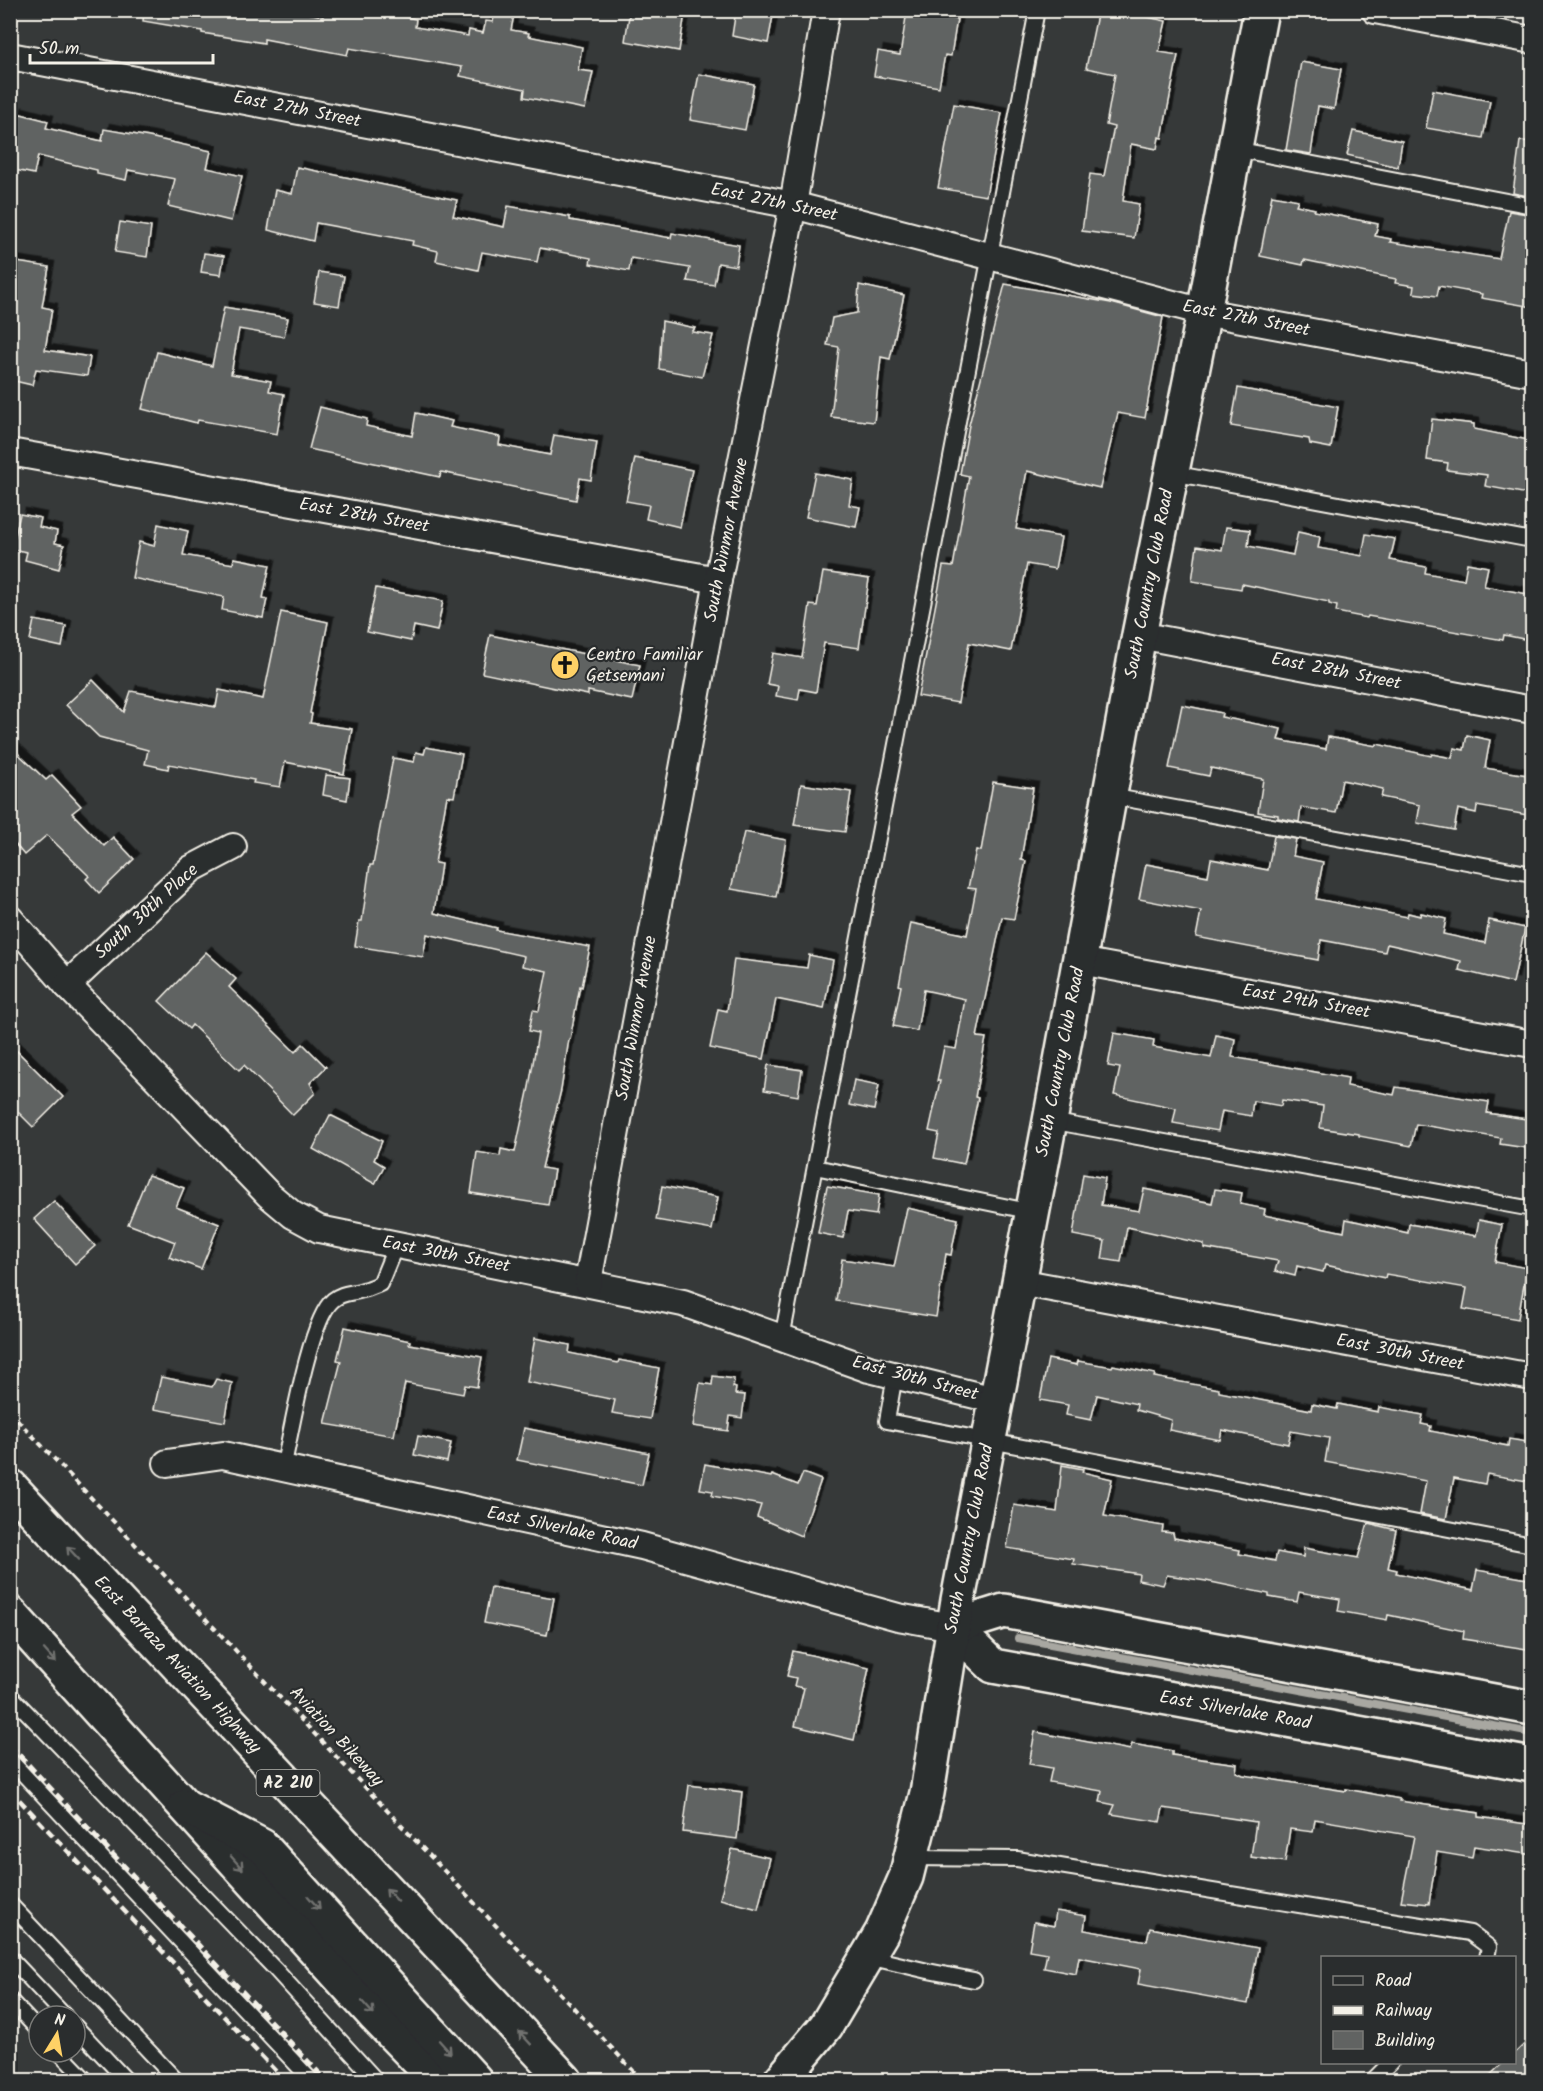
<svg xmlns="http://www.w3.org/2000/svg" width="1543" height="2091" font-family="Kalam,sans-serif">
<defs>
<filter id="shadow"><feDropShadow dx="5.5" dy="-5.5" stdDeviation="0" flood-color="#0009"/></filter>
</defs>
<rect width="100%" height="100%" fill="#363939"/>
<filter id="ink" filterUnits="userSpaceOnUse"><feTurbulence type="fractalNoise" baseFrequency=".0167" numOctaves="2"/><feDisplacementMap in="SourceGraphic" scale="12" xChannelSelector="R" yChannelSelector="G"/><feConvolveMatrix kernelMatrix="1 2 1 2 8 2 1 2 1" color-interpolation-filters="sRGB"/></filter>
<g filter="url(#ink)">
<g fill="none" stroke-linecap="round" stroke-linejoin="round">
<polyline stroke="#a8a7a1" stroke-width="8" points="1018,1638 1532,1733"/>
</g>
<g fill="#616362" stroke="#f4f1e8" stroke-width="1.5" filter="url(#shadow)">
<polygon points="144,10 293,10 323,16 324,10 366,10 416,19 415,27 468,36 469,30 483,33 486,21 493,22 495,10 515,10 511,30 529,33 528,36 582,47 578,70 593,72 585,109 524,97 525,89 460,76 462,67 349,48 347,55 264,39 264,43 202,33 202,31 143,21"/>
<polygon points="630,10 671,10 685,13 679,51 625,41"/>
<polygon points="736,10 774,10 768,43 732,36"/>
<polygon points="1098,10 1115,10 1166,21 1159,52 1178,55 1162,138 1159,137 1157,149 1131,144 1123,201 1139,204 1134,238 1082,231 1090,174 1104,176 1114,127 1106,125 1115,74 1086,68"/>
<polygon points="907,11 957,19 951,56 945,55 939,87 874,76 878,51 900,55"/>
<polygon points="1301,62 1341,69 1334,109 1318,106 1311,154 1286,150"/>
<polygon points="699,74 754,84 745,130 690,120"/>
<polygon points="1433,90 1490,101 1483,138 1426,128"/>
<polygon points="954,104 1002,113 986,196 938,188"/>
<polygon points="17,113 48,121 46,128 102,141 104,129 149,137 211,151 207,168 242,176 231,221 168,206 175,179 128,170 126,180 97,174 97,170 38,156 34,174 10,169 10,140"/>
<polygon points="1353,131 1402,141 1398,167 1347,155"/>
<polygon points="1520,141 1533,142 1533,197 1513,193"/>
<polygon points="297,167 457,200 453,216 504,227 508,206 570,217 570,220 671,238 672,233 739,245 736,266 718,263 714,285 687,281 690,268 631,258 629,271 590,264 591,258 540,248 537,262 482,252 478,270 436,261 438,251 412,245 413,241 316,223 313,241 268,230 275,190 292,194"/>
<polygon points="1272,195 1298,200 1296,205 1315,209 1314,211 1378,224 1375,236 1391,239 1390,242 1499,259 1509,211 1533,215 1533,307 1481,298 1482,294 1439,286 1437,296 1413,293 1414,286 1395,283 1396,279 1304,260 1303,265 1260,256"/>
<polygon points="120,222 151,227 147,257 115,252"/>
<polygon points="204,253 224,256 221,275 201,272"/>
<polygon points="10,261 49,267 42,307 52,309 45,350 90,357 87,376 36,369 32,385 10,380"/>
<polygon points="319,272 344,276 339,306 314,302"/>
<polygon points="1005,284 1111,303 1163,317 1145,418 1118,413 1100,488 1027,471 1016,529 1061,537 1055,569 1027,564 1011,651 969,643 958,703 918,696 943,566 953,567 969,476 960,474 969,425"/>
<polygon points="859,285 904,295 890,359 881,357 874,422 831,417 839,347 827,345 832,318 857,313"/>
<polygon points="224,307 288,318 284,337 239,329 231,374 271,381 269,391 284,394 277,434 198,420 197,423 142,409 157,352 212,366"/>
<polygon points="662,321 695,328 692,332 713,335 702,377 659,369"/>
<polygon points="1238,388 1338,407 1331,448 1310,444 1309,439 1231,426"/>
<polygon points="320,407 367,419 366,426 412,436 416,413 452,421 450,427 500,437 499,445 550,455 554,435 597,442 591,480 580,478 576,500 441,472 440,477 309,449"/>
<polygon points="1432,419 1474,424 1474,429 1533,441 1533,495 1485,486 1487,475 1447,470 1448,463 1427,460"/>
<polygon points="635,458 692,470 680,527 646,519 649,505 626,501"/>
<polygon points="815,473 853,480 849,505 860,507 856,527 806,517"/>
<polygon points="20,514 41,518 39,527 57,531 55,543 64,545 59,569 25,560 27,552 12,549"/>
<polygon points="158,524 188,531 183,555 233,564 234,558 270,565 263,598 267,599 263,618 222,610 224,597 132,578 139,542 154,546"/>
<polygon points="1226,527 1250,530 1248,546 1293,555 1298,532 1320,537 1318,548 1362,556 1366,534 1395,539 1390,560 1426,567 1425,573 1464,580 1467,563 1488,567 1484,586 1533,595 1533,641 1504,635 1503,640 1368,616 1367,618 1336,612 1337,606 1329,604 1329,602 1242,584 1241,589 1192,581 1197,546 1222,550"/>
<polygon points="823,572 869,579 859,648 824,643 816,692 800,689 798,700 776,696 778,686 767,684 773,653 802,658 810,605 817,606"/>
<polygon points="376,588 443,601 437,631 414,626 411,641 367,632"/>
<polygon points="281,612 328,622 310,713 312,714 310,723 352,729 344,774 285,762 280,787 253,783 254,780 169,764 168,769 145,764 148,750 99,737 66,705 93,680 124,712 131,691 216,707 219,690 263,699"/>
<polygon points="34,620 66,626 62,647 30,640"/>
<polygon points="490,635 640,665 632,700 588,691 588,695 482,673"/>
<polygon points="1182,705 1222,713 1221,717 1281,729 1278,740 1326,749 1328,737 1376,746 1377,744 1431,756 1432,754 1452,758 1454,748 1464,750 1467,735 1490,740 1485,768 1533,776 1533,816 1477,806 1476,813 1458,809 1454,830 1417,823 1420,805 1381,797 1383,789 1342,780 1336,813 1301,807 1299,822 1278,818 1278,815 1258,812 1263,779 1211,768 1209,776 1169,768"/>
<polygon points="10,746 46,780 52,775 81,806 72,813 104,846 113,837 134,859 99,893 86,879 89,876 47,835 24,855 10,838"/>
<polygon points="426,747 462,754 454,797 447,796 435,863 441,864 434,913 497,928 496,930 590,947 582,987 580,986 570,1039 569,1039 561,1090 542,1168 554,1170 548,1205 471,1193 477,1152 500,1156 501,1149 515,1152 529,1087 538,1033 529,1031 533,1010 539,1011 547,971 522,966 524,956 427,934 423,957 355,946 359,921 362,921 370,865 373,865 393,758 414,762 416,752 424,754"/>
<polygon points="326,775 350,778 347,800 323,795"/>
<polygon points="993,782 1033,788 1021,860 1026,861 1014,919 1002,917 977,1037 986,1038 975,1097 978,1098 964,1164 934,1158 939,1133 929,1131 940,1081 937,1081 944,1047 956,1049 965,999 924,990 917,1031 893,1026 901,986 899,985 911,923 967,935 976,889 968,888 976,850 981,851"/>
<polygon points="801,784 851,792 845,832 794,825"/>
<polygon points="744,832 786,840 776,897 731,889"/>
<polygon points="1274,836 1296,839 1293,856 1323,862 1316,899 1407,917 1408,913 1420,916 1421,913 1446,919 1443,934 1485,943 1489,920 1525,928 1513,983 1459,970 1461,961 1387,944 1385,952 1321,940 1318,960 1196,937 1201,911 1139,899 1146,864 1208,876 1211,859 1268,870"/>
<polygon points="206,952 236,979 229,987 295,1052 303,1044 326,1067 310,1083 315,1093 293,1115 244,1065 239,1070 192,1025 189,1029 159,1001"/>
<polygon points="809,955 833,960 824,1009 776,999 764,1059 710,1048 718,1009 727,1011 734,959 807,968"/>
<polygon points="1114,1033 1154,1040 1153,1047 1211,1058 1216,1035 1235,1039 1232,1057 1348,1078 1347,1086 1394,1095 1396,1087 1489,1102 1487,1113 1533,1120 1533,1149 1500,1144 1501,1138 1416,1124 1411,1146 1359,1136 1359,1134 1320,1128 1323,1106 1282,1100 1281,1106 1253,1101 1251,1116 1222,1111 1218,1131 1173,1123 1176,1108 1114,1095 1120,1068 1108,1066"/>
<polygon points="10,1044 63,1097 33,1127 10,1104"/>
<polygon points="768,1065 802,1070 798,1096 764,1090"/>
<polygon points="854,1080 879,1085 874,1110 849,1105"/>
<polygon points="330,1115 382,1141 374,1160 384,1166 375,1184 313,1149"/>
<polygon points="1083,1174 1105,1178 1101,1205 1139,1211 1144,1189 1212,1203 1215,1189 1242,1193 1240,1204 1265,1209 1264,1215 1344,1232 1346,1219 1408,1233 1409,1224 1476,1236 1479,1220 1502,1225 1495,1262 1527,1268 1518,1319 1463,1309 1467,1288 1386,1274 1385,1278 1325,1265 1323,1272 1297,1266 1295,1276 1275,1271 1278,1261 1204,1248 1204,1244 1127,1227 1121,1262 1102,1259 1105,1241 1073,1235"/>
<polygon points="148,1175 184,1188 176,1207 219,1224 201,1269 169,1257 175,1242 128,1224"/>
<polygon points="662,1186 718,1197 712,1230 656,1220"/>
<polygon points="827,1186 879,1195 876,1215 848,1211 843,1238 818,1233"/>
<polygon points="54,1201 95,1246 75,1264 34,1219"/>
<polygon points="907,1208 958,1219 951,1255 946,1254 936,1317 836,1301 842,1259 894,1267"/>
<polygon points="345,1327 410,1341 409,1344 482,1357 477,1387 465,1385 463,1394 405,1383 394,1436 325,1424 341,1361 337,1360"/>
<polygon points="535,1338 570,1345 569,1353 618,1363 619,1360 659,1368 650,1419 612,1413 615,1400 527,1382"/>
<polygon points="1048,1359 1077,1365 1078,1361 1112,1367 1113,1365 1155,1374 1154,1377 1219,1389 1219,1392 1311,1410 1312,1404 1337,1409 1338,1404 1378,1412 1379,1407 1423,1415 1421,1424 1431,1426 1430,1431 1508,1446 1509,1439 1533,1443 1533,1482 1487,1474 1485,1484 1454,1478 1446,1519 1420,1514 1426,1481 1325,1462 1329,1438 1291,1431 1288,1444 1222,1430 1220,1440 1169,1430 1171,1420 1136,1410 1137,1404 1097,1395 1091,1420 1066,1415 1068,1405 1040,1400"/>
<polygon points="713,1376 734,1379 733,1387 736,1388 735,1394 745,1395 742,1418 730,1416 728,1431 693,1426 700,1383 712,1385"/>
<polygon points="161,1377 212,1387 216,1379 232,1383 225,1422 154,1409"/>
<polygon points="524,1428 649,1453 642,1485 517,1460"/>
<polygon points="418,1436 451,1443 447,1462 414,1455"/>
<polygon points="705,1464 771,1477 772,1475 798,1485 803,1473 821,1480 801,1536 757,1517 761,1505 712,1496 713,1491 700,1489"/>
<polygon points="1062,1465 1083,1469 1082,1472 1112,1479 1104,1516 1163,1526 1162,1532 1173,1533 1174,1538 1240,1550 1239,1554 1275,1561 1277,1552 1303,1557 1304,1548 1358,1558 1368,1523 1396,1530 1388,1568 1397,1570 1396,1573 1473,1590 1477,1570 1533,1580 1533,1650 1463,1639 1464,1631 1388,1615 1387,1620 1338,1611 1340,1599 1299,1592 1297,1602 1269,1597 1269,1594 1206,1581 1167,1575 1163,1585 1138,1580 1139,1574 1073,1564 1074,1559 1007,1548 1014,1505 1057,1512"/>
<polygon points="491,1587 554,1598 547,1635 484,1623"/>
<polygon points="793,1651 869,1668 854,1740 795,1726 804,1688 794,1686 796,1678 787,1676"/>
<polygon points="1035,1732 1130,1750 1132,1744 1172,1751 1172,1755 1237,1764 1236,1772 1243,1775 1346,1791 1346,1789 1400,1799 1399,1801 1479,1813 1479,1817 1533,1825 1533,1855 1474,1846 1472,1858 1437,1852 1429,1904 1401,1901 1414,1836 1315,1819 1313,1832 1290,1829 1285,1862 1251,1857 1256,1822 1163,1808 1160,1822 1111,1814 1115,1805 1100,1802 1102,1791 1049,1782 1052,1768 1029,1764"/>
<polygon points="689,1785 742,1792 737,1839 683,1832"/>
<polygon points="732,1849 770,1858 758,1909 720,1899"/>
<polygon points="1056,1911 1086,1916 1084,1930 1147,1941 1150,1928 1258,1948 1248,2004 1138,1984 1141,1969 1079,1957 1076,1974 1044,1968 1047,1953 1029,1950 1034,1922 1054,1926"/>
<polygon points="1533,2036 1533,2080 1485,2080 1504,2062 1515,2062 1515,2053"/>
</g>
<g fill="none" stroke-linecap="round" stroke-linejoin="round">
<g stroke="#f4f1e8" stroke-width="18">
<g id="lane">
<polyline points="1235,149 1532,206"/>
<polyline points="1172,473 1532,540"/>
<polyline points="1110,796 1532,874"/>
<polyline points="1050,1121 1532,1209"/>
<polyline points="815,1167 1033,1212"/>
<polyline points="782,1338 1037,10"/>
<polyline points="895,1375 887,1421 1532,1545"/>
<path d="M283,1469C291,1434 309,1320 333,1300C343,1292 351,1294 363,1290C369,1289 374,1286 380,1284L396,1245"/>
<polyline points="10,1695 275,1969 376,2080"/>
<polyline points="10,1760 311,2080"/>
<polyline points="911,1858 1017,1859 1470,1933 1489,1947 1487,1958"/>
<polyline points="10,1904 176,2080"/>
<polyline points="868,1957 928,1971 974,1980"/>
<polyline points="10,1958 65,2016"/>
<polyline points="10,2000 39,2031"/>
<polyline points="75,2026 126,2080"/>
<polyline points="59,2052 86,2080"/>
<polyline points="1373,2080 1391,2062"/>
</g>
</g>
<g stroke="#f4f1e8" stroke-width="30">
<g id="street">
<polyline points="1375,10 1532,40"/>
<polyline points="10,56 793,205 1204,312 1532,373"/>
<polyline points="10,452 718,580"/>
<polyline points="1139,635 1532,710"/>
<polyline points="10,919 67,985 269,1195 293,1215 319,1229 683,1303 869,1369 995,1400"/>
<polyline points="1080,961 1532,1044"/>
<polyline points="67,985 191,869 233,847"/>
<polyline points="588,1282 718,580 793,205 826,10"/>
<polyline points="1019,1282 1532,1377"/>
<polyline points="167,1463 223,1455 642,1546 898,1617 953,1627"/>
</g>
</g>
<g stroke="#f4f1e8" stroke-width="38">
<g id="secondary">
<polyline points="953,1627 993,1666 1532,1765"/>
<polyline points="953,1627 1004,1611 1532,1708"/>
<polyline points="781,2080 826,2026 882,1932 906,1877 927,1793 958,1600 1050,1121 1139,635 1204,312 1261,10"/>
</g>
</g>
<g stroke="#f4f1e8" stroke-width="38">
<g id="primary">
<polyline points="10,1486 565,2080"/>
<polyline points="10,1613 374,2015 437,2080"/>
</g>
</g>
<g stroke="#f4f1e8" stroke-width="38">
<polyline id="highway" points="185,1806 262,1846 475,2080"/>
</g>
<polyline stroke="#f4f1e8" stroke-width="4" stroke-dasharray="6 4.5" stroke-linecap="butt" points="10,1412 642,2080"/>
<use href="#lane" stroke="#2a2d2e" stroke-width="14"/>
<use href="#street" stroke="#2a2d2e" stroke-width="26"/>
<use href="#secondary" stroke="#2a2d2e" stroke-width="33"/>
<use href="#primary" stroke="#2a2d2e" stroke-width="33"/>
<use href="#highway" stroke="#2a2d2e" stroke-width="33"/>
<g stroke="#f4f1e8" stroke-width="4.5" stroke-dasharray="9 4.5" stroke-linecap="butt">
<polyline points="10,1745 326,2080"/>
<polyline points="10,1790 284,2080"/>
</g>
</g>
<defs><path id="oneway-shaft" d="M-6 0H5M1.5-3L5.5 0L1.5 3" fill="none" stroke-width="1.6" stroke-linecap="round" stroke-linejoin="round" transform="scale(1.5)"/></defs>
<g stroke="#71726f">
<use href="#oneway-shaft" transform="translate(73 1553) rotate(-133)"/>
<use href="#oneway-shaft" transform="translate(50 1656) rotate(48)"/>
<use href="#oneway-shaft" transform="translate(237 1863) rotate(48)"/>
<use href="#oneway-shaft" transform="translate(392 1895) rotate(-133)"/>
<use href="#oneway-shaft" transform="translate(314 1903) rotate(48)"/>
<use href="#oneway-shaft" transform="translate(368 2008) rotate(48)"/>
<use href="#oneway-shaft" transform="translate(525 2038) rotate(-133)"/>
<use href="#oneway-shaft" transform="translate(445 2047) rotate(48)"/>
</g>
</g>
<defs>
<g id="church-disc" transform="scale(1.5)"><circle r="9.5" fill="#ffd166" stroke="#2a2d2e"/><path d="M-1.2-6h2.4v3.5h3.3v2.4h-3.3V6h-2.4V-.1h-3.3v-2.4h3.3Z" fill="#111"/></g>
</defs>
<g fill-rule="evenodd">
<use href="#church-disc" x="565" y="665"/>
</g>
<g text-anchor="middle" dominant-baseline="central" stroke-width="4.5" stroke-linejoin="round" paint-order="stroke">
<rect fill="#2a2d2e" stroke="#b7b6b0" stroke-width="1.5" x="256.5" y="1770" width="63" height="26" rx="4.5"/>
<g font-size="16" font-weight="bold" fill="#f4f1e8">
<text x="288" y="1783">AZ 210</text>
</g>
<g font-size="18" fill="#f4f1e8" stroke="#2a2d2e">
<text transform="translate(297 110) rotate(11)">East 27th Street</text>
<text transform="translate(774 203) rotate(12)">East 27th Street</text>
<text transform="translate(1246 319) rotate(11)">East 27th Street</text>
<text transform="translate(364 516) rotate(10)">East 28th Street</text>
<text transform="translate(727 540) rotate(-79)">South Winmor Avenue</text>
<text transform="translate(1150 584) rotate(-79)">South Country Club Road</text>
<text transform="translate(1336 672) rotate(11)">East 28th Street</text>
<text transform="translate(147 912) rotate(-42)">South 30th Place</text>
<text transform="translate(1306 1002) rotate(10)">East 29th Street</text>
<text transform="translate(637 1018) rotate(-80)">South Winmor Avenue</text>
<text transform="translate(1061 1062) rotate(-79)">South Country Club Road</text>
<text transform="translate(446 1255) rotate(11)">East 30th Street</text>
<text transform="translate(1400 1353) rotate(11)">East 30th Street</text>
<text transform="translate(915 1379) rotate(15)">East 30th Street</text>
<text transform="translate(562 1529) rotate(12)">East Silverlake Road</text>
<text transform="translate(970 1539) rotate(-79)">South Country Club Road</text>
<text transform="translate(177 1665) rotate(47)">East Barraza Aviation Highway</text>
<text transform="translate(1235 1711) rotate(10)">East Silverlake Road</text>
<text transform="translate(336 1737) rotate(47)">Aviation Bikeway</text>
</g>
<g font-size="18" fill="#f4f1e8" stroke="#2a2d2e" text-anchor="start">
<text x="586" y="655">Centro Familiar<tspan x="586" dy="21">Getsemani</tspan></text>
</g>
</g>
<rect width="1543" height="2091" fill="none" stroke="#2a2d2e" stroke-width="36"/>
<rect x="18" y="18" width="1507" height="2055" fill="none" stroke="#f4f1e8" stroke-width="2" filter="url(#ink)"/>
<rect x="1321" y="1956" width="195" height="108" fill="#2a2d2e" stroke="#7b7b78" stroke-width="1.5"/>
<rect x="1333" y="1976" width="30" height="9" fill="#2a2d2e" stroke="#7b7b78" stroke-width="1.5"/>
<text x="1375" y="1986" font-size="18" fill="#f4f1e8">Road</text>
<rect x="1333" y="2006" width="30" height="9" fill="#f4f1e8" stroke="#7b7b78" stroke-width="1.5"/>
<text x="1375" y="2016" font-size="18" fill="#f4f1e8">Railway</text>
<rect x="1333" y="2031" width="30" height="18" fill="#616362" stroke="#7b7b78" stroke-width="1.5"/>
<text x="1375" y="2046" font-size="18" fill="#f4f1e8">Building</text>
<g transform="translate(57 2034) rotate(11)"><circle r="28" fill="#2a2d2e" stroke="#7b7b78" stroke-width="1.5"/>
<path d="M0-4.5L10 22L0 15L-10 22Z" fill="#ffd166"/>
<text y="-9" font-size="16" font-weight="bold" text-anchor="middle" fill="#f4f1e8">N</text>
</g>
<path d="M30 54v9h183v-9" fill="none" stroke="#f4f1e8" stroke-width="3"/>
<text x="39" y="54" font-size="18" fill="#f4f1e8" stroke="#2a2d2e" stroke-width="4.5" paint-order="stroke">50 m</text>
</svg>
